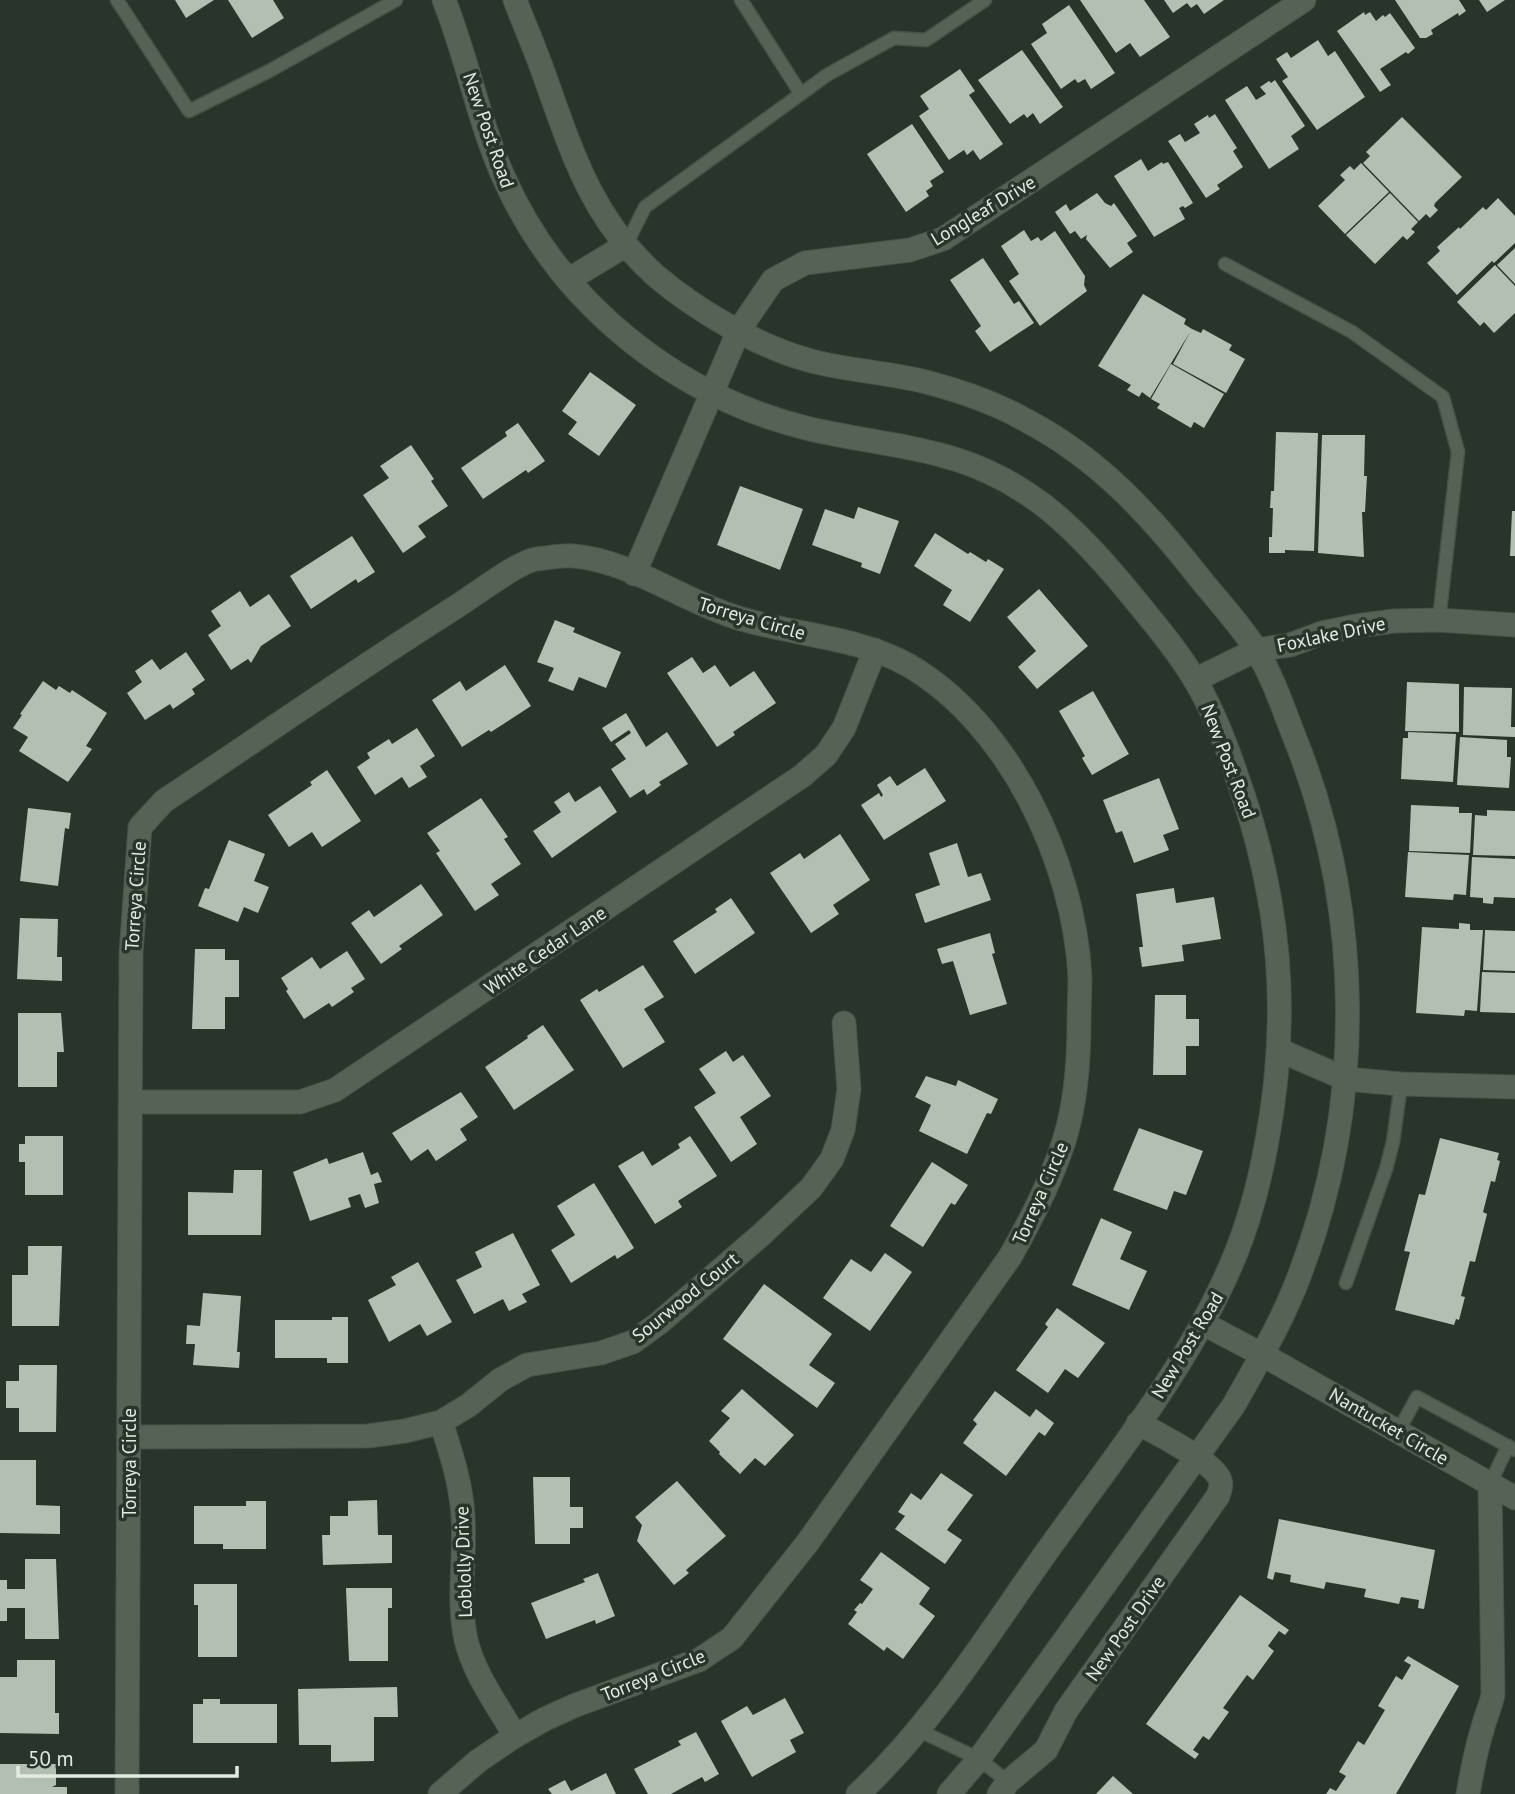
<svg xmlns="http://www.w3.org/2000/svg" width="1515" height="1794" font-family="'PT Sans',sans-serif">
<rect width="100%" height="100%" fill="#29342a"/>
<g fill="#b2bfb2">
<polygon points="175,0 214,0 186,18"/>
<polygon points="228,0 273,0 284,18 252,38"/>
<polygon points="1080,0 1144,0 1170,37 1140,57 1130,43 1116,53"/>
<polygon points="1164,0 1224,0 1204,14 1197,4 1191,8 1187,3 1173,13"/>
<polygon points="1395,0 1459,0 1466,11 1459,16 1458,13 1431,30 1433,34 1426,38 1420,38"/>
<polygon points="1479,0 1505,0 1487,12"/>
<polygon points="1069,5 1115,73 1091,89 1085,79 1078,83 1075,79 1061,89 1031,44 1047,33 1042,24"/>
<polygon points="1364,12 1365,15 1370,12 1376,21 1383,15 1385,17 1390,13 1415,48 1408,54 1406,52 1380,69 1391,85 1380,92 1337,31"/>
<polygon points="1318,40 1328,56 1335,51 1365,97 1317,130 1282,81 1288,77 1276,59 1287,52 1291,58"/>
<polygon points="1022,50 1063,107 1040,124 1033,113 1027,118 1024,114 1010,124 978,80"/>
<polygon points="960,69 975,91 969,95 1003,144 980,160 973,150 967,155 964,150 949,160 919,116 929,109 920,96"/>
<polygon points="1275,80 1305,126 1291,136 1299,149 1269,169 1225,100 1247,86 1256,100 1266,94 1260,87 1269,81 1271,83"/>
<polygon points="1215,114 1237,148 1233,151 1243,167 1217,185 1220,189 1206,198 1168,141 1180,134 1185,142 1200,133 1194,124 1208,115 1209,118"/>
<polygon points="1402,117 1462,177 1435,203 1434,206 1438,210 1430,218 1426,214 1419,221 1363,163 1370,156 1366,152"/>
<polygon points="912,124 944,172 930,181 933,186 926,191 929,196 906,212 867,154"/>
<polygon points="1141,159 1148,171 1162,162 1163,164 1168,162 1193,203 1185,208 1183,206 1179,208 1185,219 1154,237 1114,176"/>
<polygon points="1361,163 1389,192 1345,234 1318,206 1345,180 1340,175 1350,166 1354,170"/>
<polygon points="1097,193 1105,203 1111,206 1114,203 1137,236 1127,243 1133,252 1110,268 1086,239 1087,235 1081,239 1075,231 1070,234 1055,212 1066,204 1070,211"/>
<polygon points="1390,193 1418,222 1411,229 1415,232 1407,240 1403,236 1375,264 1346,235"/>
<polygon points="1498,198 1515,216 1515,243 1494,263 1492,261 1457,295 1427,263 1440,251 1437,247 1459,227 1460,229 1483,207 1486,210"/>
<polygon points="1024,230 1031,241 1038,237 1041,241 1055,231 1085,276 1084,285 1087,291 1040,326 1009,281 1019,274 1001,246"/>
<polygon points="1515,248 1515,284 1497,265"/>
<polygon points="983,258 1014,304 1019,301 1034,323 990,352 975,331 981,326 950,280"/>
<polygon points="1495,265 1515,286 1515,313 1494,333 1484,322 1480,326 1457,302"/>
<polygon points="1143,294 1186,319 1184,324 1192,329 1201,333 1203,329 1232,345 1229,350 1245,359 1226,393 1173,364 1190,332 1150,398 1142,392 1139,397 1127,390 1131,385 1098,366"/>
<polygon points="1171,364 1224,394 1204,428 1194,422 1191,428 1157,408 1160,404 1151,399"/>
<polygon points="590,372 636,405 599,456 568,434 577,422 562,411"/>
<polygon points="518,423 545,461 528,473 526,470 483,499 461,468 507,436 505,432"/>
<polygon points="1276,432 1318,433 1314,551 1285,550 1285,553 1269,553 1269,537 1272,537 1273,508 1270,508 1271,491 1274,491"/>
<polygon points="1322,435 1365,435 1364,476 1367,476 1365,512 1362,512 1364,557 1318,553"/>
<polygon points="411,445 434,479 431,481 448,506 418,526 426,537 403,553 363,495 389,478 380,466"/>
<polygon points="740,486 803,509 780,570 717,545"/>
<polygon points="858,507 899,521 880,574 861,567 862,563 812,545 825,509 854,519"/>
<polygon points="1512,511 1515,511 1515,556 1510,556"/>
<polygon points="935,533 968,554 970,552 986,562 988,559 1004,569 970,622 943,605 952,590 914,566"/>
<polygon points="352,536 375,572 358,583 356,579 311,609 290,576"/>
<polygon points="1039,589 1088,646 1037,689 1018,667 1036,651 1007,617"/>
<polygon points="240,591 250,607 269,594 291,626 261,646 251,663 248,659 231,670 208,635 221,626 211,611"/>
<polygon points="555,620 575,628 573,632 621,652 606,688 579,677 573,691 548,681 554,668 537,662"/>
<polygon points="186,652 205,680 192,689 195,694 173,709 170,704 145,720 127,693 142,682 135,671 152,659 160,670"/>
<polygon points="692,657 703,673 715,665 730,687 754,671 776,703 733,732 735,735 717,747 667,673"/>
<polygon points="505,665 531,706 491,732 489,730 462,747 432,700 460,681 466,691"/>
<polygon points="43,681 56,690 59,686 70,693 72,690 107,713 86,746 92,749 68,782 19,751 28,737 13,728 22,715 20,714"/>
<polygon points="1407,682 1459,684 1459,732 1405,731"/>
<polygon points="1464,687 1512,688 1511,727 1515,727 1515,737 1463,735"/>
<polygon points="1093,691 1129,754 1092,775 1082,758 1085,756 1059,711"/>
<polygon points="626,713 646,747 667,732 688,764 659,782 661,785 647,795 644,789 630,798 611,769 626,759 615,744 631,733 629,730 611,742 602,728"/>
<polygon points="417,728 435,756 420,766 427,777 409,788 402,777 375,795 357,767 370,758 367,753 389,739 392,744"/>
<polygon points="1408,732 1456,734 1453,782 1401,779 1403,738 1408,738"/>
<polygon points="1460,737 1507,740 1507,757 1511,757 1509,788 1457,785"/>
<polygon points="925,768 946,801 884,840 861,805 879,793 881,797 883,795 877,785 890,776 897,786"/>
<polygon points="327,770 361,821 322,847 312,832 289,847 268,815 312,785 310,782"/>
<polygon points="1159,778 1179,829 1163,835 1169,850 1134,863 1122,831 1116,833 1103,800"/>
<polygon points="600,786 617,812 552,858 533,831 561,812 554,802 569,792 575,802"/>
<polygon points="481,798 508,837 504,839 521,864 491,884 499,895 475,911 436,853 440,851 427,833"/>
<polygon points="1411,805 1459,807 1459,813 1472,813 1470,853 1409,851"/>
<polygon points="28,808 71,813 69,829 65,828 58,886 20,881"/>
<polygon points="1487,810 1515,811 1515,856 1473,855 1475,815 1487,816"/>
<polygon points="840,834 870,880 833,905 839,914 811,933 770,873 800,853 804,859"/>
<polygon points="229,840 265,854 254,881 269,887 258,913 244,907 238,922 198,906 205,888 209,889"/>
<polygon points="957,843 968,877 981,873 991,900 925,923 915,894 940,885 929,853"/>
<polygon points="1408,852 1469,855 1466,895 1454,894 1453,900 1405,897"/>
<polygon points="1472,857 1515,859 1515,898 1494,897 1493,904 1483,903 1483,898 1470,897"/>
<polygon points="421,884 443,915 399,946 402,949 381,964 351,923 369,910 374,917"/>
<polygon points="1174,888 1176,903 1214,897 1221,939 1182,945 1184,961 1142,967 1139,947 1143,947 1136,894"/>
<polygon points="731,898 755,933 695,974 673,941 717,912 715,909"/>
<polygon points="20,918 58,919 57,957 62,957 62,981 17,979"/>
<polygon points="1459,923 1470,924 1470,930 1483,930 1477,1011 1465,1010 1464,1016 1416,1013 1422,927 1459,929"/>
<polygon points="1485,930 1515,931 1515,971 1483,970"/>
<polygon points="990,933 995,953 992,954 1007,1004 970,1015 953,961 942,964 937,949"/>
<polygon points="195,949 225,949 225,960 239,960 239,997 225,997 225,1029 192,1029"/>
<polygon points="347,951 365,979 351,988 354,992 332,1007 329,1003 304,1019 286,991 288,989 281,978 312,957 320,969"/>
<polygon points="643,965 664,997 644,1009 665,1042 623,1068 580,1000 597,989 599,992"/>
<polygon points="1482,972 1515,973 1515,1013 1480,1012"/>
<polygon points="1155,995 1186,995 1186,1019 1199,1019 1199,1046 1186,1046 1186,1075 1153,1075"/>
<polygon points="18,1013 61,1013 64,1052 57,1052 57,1087 18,1087"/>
<polygon points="543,1025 574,1070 514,1110 485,1067 528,1038 527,1036"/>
<polygon points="726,1051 733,1062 743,1055 771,1096 740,1117 757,1144 731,1162 694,1107 716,1093 699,1069"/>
<polygon points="926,1076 956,1086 958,1080 998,1099 991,1114 987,1113 967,1154 919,1131 931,1105 915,1097"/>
<polygon points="461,1092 478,1117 460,1129 467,1140 436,1161 428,1149 411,1161 392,1133"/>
<polygon points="1139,1128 1203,1151 1186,1195 1174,1191 1167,1210 1113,1190"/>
<polygon points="25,1136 63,1136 63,1195 25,1195 25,1162 19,1162 19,1144 25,1144"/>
<polygon points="690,1136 717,1176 678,1201 682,1207 655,1224 618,1166 643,1151 652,1166 680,1148 678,1144"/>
<polygon points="1440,1138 1499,1153 1497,1160 1500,1161 1495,1182 1491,1181 1483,1212 1487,1214 1475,1262 1470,1261 1461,1296 1465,1297 1459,1320 1456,1319 1454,1325 1395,1310 1410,1252 1404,1251 1419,1194 1425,1195"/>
<polygon points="363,1152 371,1175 378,1172 382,1182 374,1184 379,1203 365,1208 360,1194 348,1198 351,1207 310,1221 293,1172 327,1158 329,1164"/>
<polygon points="932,1162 968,1185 955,1205 951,1203 923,1247 890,1226"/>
<polygon points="234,1170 262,1170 261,1235 188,1235 188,1192 233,1193"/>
<polygon points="594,1183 634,1248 617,1259 615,1255 571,1283 551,1250 575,1235 557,1206"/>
<polygon points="1101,1218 1132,1232 1120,1259 1147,1271 1129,1310 1072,1285"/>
<polygon points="513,1233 540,1285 522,1294 527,1302 509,1311 503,1299 474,1314 456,1280 482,1267 475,1252"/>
<polygon points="28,1246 62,1246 59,1326 12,1326 12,1275 28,1275"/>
<polygon points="885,1253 912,1272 870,1331 823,1298 851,1259 871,1272"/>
<polygon points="418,1262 452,1322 427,1336 420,1324 389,1342 368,1300 396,1285 391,1277"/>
<polygon points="764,1284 832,1334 809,1365 835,1383 817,1408 723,1339"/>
<polygon points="203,1293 241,1296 237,1352 240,1352 239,1368 193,1365 195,1344 186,1344 187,1325 200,1326"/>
<polygon points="1057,1308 1105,1343 1078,1378 1065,1369 1048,1393 1016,1370 1048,1327 1045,1324"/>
<polygon points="332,1317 348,1317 348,1363 327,1363 327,1358 275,1358 275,1320 332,1320"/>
<polygon points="19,1365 57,1365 56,1432 19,1432 19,1408 6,1408 6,1381 19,1381"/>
<polygon points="742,1389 794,1435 765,1466 755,1458 740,1474 719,1454 720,1452 709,1441 730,1418 721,1411"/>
<polygon points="995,1391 1030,1417 1036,1409 1054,1423 1045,1436 1039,1432 1006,1476 963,1443 977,1424 973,1420"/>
<polygon points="0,1460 36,1460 36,1505 60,1506 60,1534 0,1533"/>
<polygon points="941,1473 973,1495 947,1530 962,1540 945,1564 895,1529 905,1516 898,1512 911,1493 921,1500"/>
<polygon points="533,1477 570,1477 570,1507 583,1507 583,1528 570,1528 570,1544 535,1544"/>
<polygon points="677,1481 726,1536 686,1570 689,1573 674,1585 637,1541 642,1525 635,1517"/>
<polygon points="377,1500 378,1535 392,1535 392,1563 323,1565 322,1535 330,1535 330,1516 348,1516 348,1501"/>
<polygon points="246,1501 266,1501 266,1549 223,1549 223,1544 194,1544 194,1506 246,1506"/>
<polygon points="1279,1519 1435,1550 1424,1609 1418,1608 1419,1600 1401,1597 1399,1604 1364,1597 1366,1589 1326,1582 1324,1589 1290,1582 1291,1575 1275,1572 1273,1580 1267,1578"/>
<polygon points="881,1552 930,1588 919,1604 935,1616 903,1659 887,1647 884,1651 848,1624 857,1612 854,1610 860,1603 862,1604 873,1589 860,1580"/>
<polygon points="25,1559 56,1559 59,1639 25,1639 25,1608 7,1608 7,1621 0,1621 0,1580 7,1580 7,1589 25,1589"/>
<polygon points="598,1573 615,1616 596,1624 595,1620 546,1639 531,1603 585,1582 583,1579"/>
<polygon points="194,1584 237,1584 237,1657 198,1657 198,1605 194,1605"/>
<polygon points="346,1588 392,1588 392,1608 388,1608 388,1661 349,1661"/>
<polygon points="1240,1595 1289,1630 1285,1635 1279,1631 1268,1646 1274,1651 1253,1680 1247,1675 1223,1708 1229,1712 1209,1740 1203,1736 1193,1750 1199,1754 1195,1759 1146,1724"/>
<polygon points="1408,1656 1459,1686 1396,1794 1326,1794 1330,1788 1336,1791 1346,1776 1339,1772 1358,1741 1364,1745 1385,1710 1378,1706 1396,1676 1402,1680 1411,1665 1404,1661"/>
<polygon points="17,1660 55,1660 55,1713 59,1713 59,1734 0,1733 0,1677 17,1677"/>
<polygon points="397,1687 398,1717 374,1717 374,1761 331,1762 331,1745 299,1745 298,1689"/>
<polygon points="785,1698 804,1733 790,1740 796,1752 752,1777 721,1721 747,1706 753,1715"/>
<polygon points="203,1699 220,1699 220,1704 277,1704 277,1743 193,1743 193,1704 203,1704"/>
<polygon points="696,1732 719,1774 705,1782 702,1777 671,1794 648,1794 634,1769 681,1745 678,1741"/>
<polygon points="0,1764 56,1764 56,1785 52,1787 67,1787 67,1794 0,1794"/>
<polygon points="606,1773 616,1794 552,1794 548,1789 565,1780 571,1791"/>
<polygon points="1113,1776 1133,1794 1096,1794"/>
</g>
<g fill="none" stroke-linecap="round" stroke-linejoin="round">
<g stroke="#485148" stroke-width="15">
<g id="lane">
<polyline points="117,0 189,111 271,70 396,0"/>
<polyline points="741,0 801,94"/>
<polyline points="626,245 645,207 827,75 894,38 926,40 985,0"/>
<polyline points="1225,264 1352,332 1443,397 1458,452 1439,620"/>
<polyline points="1346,1283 1386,1169 1393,1142 1401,1084"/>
<polyline points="1398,1432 1417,1397 1515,1450"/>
<polyline points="1490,1484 1508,1446"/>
<polyline points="918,1730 979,1759 1008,1782"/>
</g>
</g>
<g stroke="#485148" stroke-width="25">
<g id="street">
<path d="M444,0C467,57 479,123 504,178C560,304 677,397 810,429C898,449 965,446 1042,504C1076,530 1105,563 1132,596C1154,623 1177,650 1195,680C1213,710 1226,744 1237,777C1281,900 1291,1017 1266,1146C1259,1184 1249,1222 1234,1258C1189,1366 1113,1459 1045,1554C987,1636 932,1725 858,1794"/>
<path d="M515,0C525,26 536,51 545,77C573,155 592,219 656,276C696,310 757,346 808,360C847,371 888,372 926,382C961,391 998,404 1029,422C1099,459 1150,515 1198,576C1217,600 1239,623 1255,648C1273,676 1284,711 1296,741C1363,910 1365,1104 1300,1274C1283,1320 1258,1362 1234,1405L979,1759L949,1794"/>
<polyline points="568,280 626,245"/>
<polyline points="634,574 739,330 773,280 805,263 910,250 943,239 1304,0"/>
<polyline points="1195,680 1256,650 1290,645 1322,633 1356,626 1394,621 1439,620 1515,625"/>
<polyline points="1279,1050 1346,1079 1401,1084 1515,1087"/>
<polyline points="131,1102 300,1102 335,1090 802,776 826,755 844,728 875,650"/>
<polyline points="1204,1324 1263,1355 1515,1498"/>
<path d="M441,1422C451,1453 461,1483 463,1516C466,1557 457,1599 466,1640C474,1674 498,1706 515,1736"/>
<polyline points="129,1437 368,1436 405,1431 441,1422 469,1405 500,1380 527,1365 601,1353 633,1342 659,1323 761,1235 811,1188 832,1159 843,1130 849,1089 844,1023"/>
<path d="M127,1794L131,954L140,827L164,801C262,736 359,668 459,605C476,594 518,562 536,559C548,558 561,555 573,556C628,560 682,600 735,617C791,635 856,636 908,665C1010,724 1074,863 1080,977C1080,992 1079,1007 1079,1022C1079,1062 1076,1103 1064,1141C1051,1182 1031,1220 1010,1257L808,1542L732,1638L699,1660L576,1705L545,1719L515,1736L478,1761L440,1794"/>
<path d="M999,1794L1008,1782L1046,1750L1066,1711L1218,1496C1220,1490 1222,1485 1220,1480C1214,1462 1156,1433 1138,1423"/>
<path d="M1468,1794C1472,1771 1476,1749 1483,1727C1486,1715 1491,1706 1493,1694L1490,1484"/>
</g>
</g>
<use href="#lane" stroke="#576257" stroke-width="12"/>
<use href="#street" stroke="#576257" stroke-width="23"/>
</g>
<g text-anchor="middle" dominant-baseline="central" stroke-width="7" stroke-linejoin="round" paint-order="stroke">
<g font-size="19" fill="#e3eae3" stroke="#29342a">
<text transform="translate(489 130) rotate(71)">New Post Road</text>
<text transform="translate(983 210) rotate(-31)">Longleaf Drive</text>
<text transform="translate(752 618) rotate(16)">Torreya Circle</text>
<text transform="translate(1331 634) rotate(-12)">Foxlake Drive</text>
<text transform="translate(1229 761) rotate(69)">New Post Road</text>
<text transform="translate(135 896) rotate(-86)">Torreya Circle</text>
<text transform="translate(545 950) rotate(-34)">White Cedar Lane</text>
<text transform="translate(1040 1193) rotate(-66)">Torreya Circle</text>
<text transform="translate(685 1297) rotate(-39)">Sourwood Court</text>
<text transform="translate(1187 1345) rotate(-59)">New Post Road</text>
<text transform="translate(1389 1426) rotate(30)">Nantucket Circle</text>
<text transform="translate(129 1463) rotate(-90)">Torreya Circle</text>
<text transform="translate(463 1562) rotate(-92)">Loblolly Drive</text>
<text transform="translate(1125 1628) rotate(-55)">New Post Drive</text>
<text transform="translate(653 1675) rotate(-22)">Torreya Circle</text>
</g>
</g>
<path d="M18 1766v10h219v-10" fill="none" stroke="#e3eae3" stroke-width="3.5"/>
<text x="28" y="1766" font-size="21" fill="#e3eae3" stroke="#29342a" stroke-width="5" paint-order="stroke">50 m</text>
</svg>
